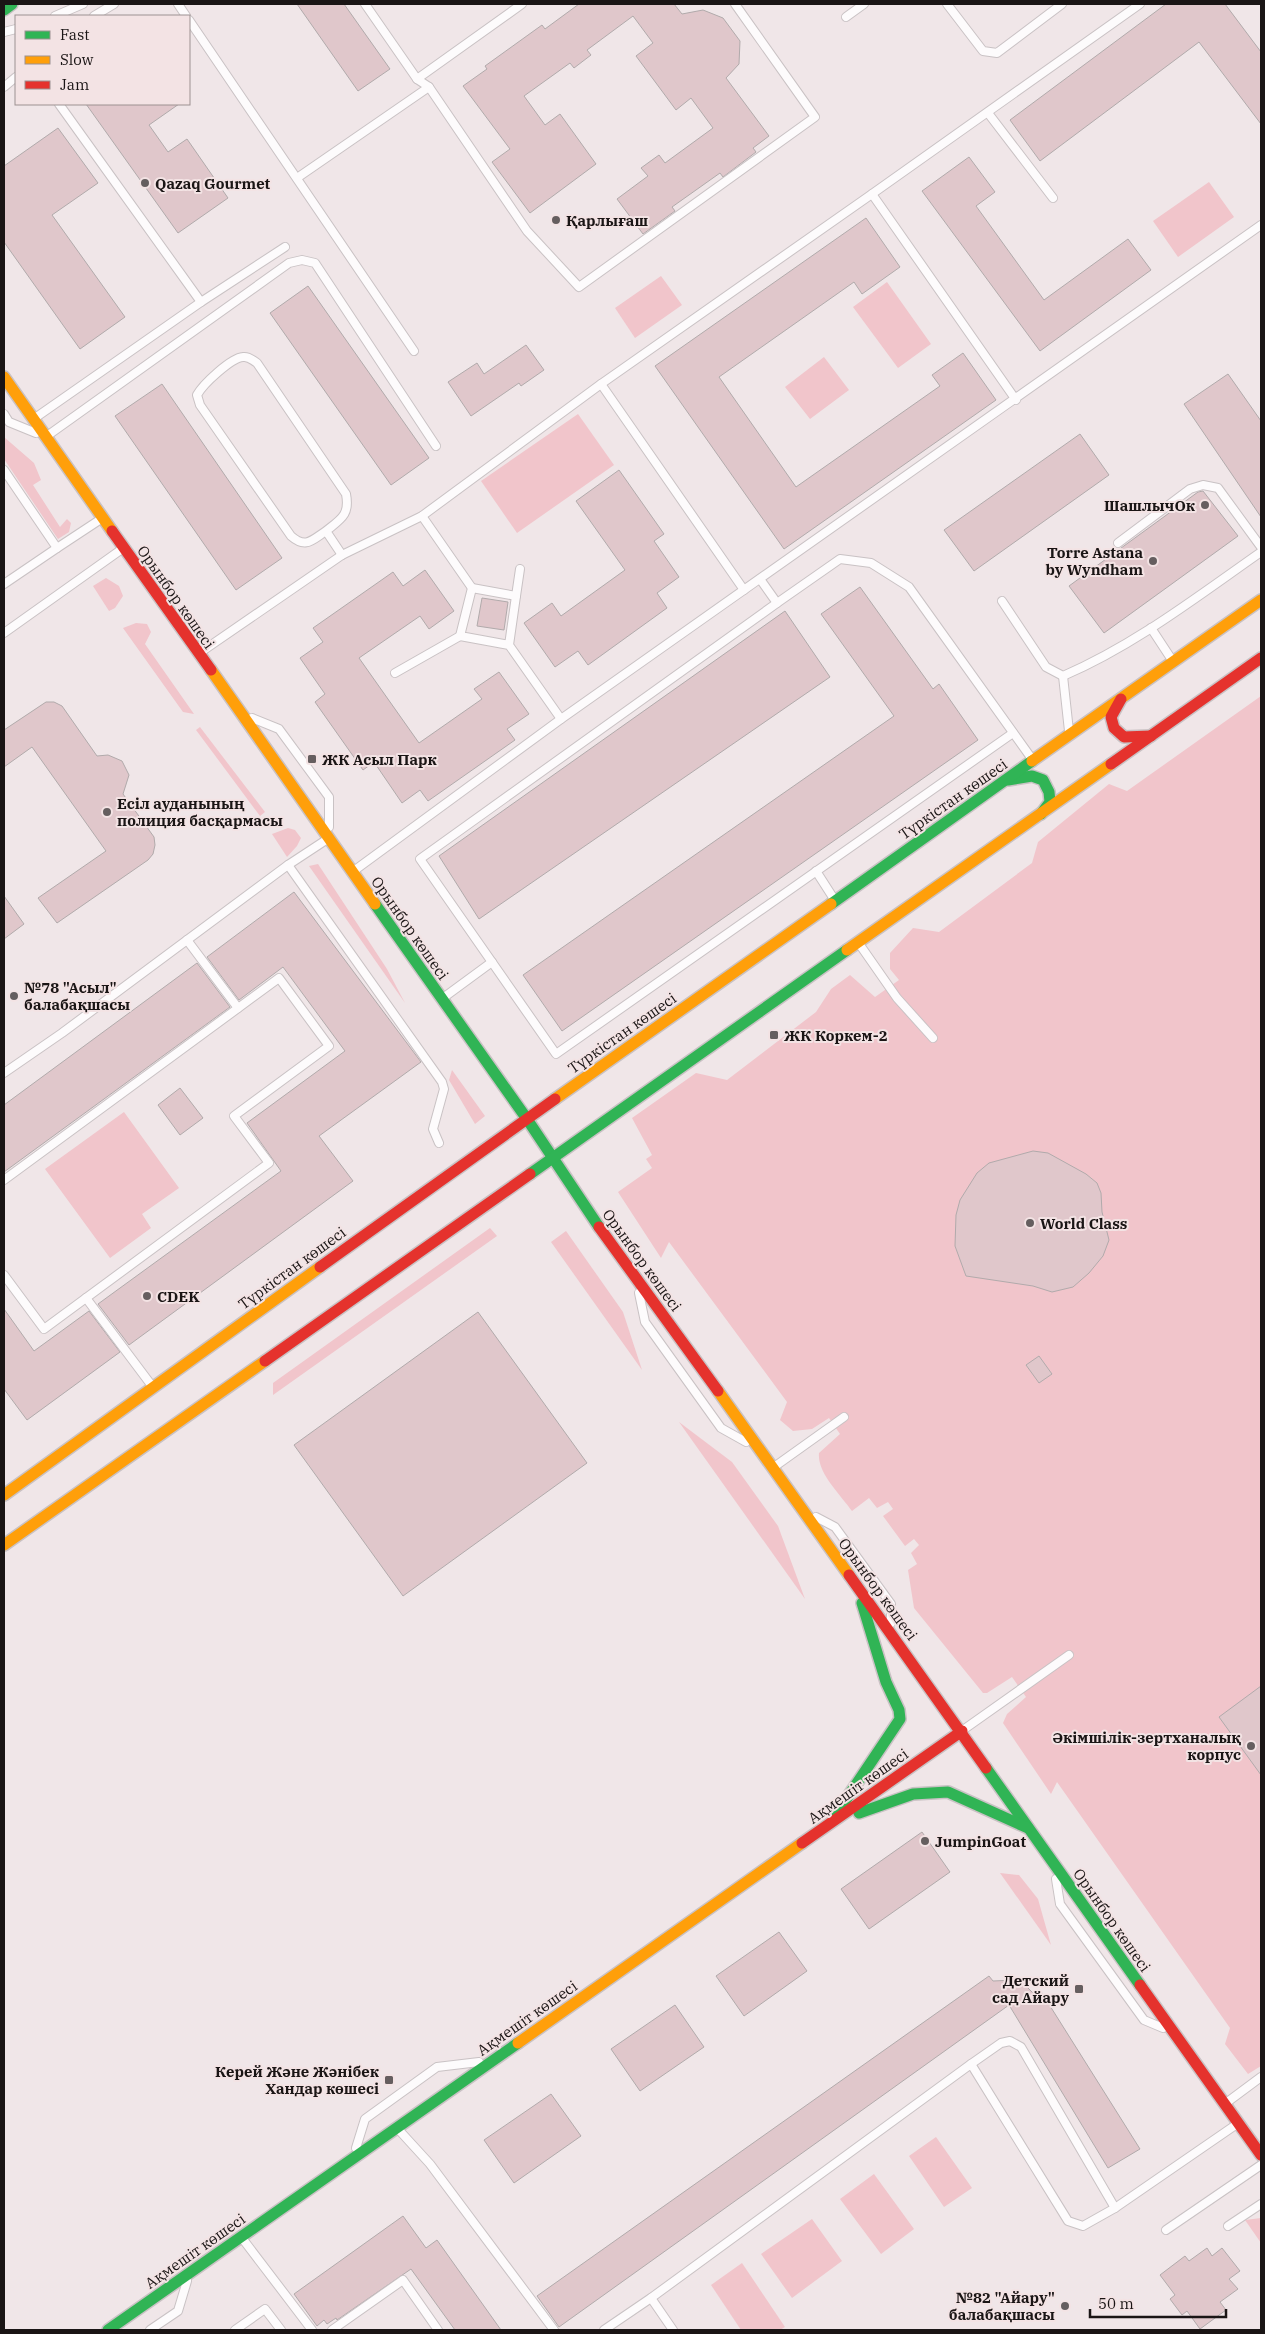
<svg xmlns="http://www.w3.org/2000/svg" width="1265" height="2334" font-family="'IBM Plex Serif',serif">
<rect width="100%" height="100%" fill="#f0e6e8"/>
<g fill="#f1c5cb">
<polygon points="1209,182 1234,217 1178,257 1153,221"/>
<polygon points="661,276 682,305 635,338 615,308"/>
<polygon points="887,282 931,344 898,368 853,307"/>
<polygon points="824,357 849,390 810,419 785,387"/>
<polygon points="578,414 614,465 517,533 481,481"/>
<polygon points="4,437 34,463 41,480 33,485 60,527 67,519 71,523 69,532 58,539 4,459"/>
<polygon points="106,578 119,586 123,596 115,608 109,611 93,586"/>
<polygon points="136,623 147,624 151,632 145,644 194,714 183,712 123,628"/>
<path d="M1261,696V2066L1248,2074L1225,2044L1230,2028L1057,1782L1051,1794L1003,1723L1007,1714L1026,1697L1012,1677L987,1693H983L914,1608L908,1570L917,1564L911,1553L919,1545L914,1539L905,1546L883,1516L893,1509L888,1502L877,1508L869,1498L852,1511C841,1495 817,1473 819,1453L840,1434L829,1418L812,1429L793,1431L780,1420L787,1402L669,1242L661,1258L618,1192L652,1168L646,1159L652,1155L632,1118L696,1073L727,1080L816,1012L831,989L850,975L875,997L899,980L890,969V953L913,928L939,932L1032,863L1038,842L1109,784L1127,791Z"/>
<polygon points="200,727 265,812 260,816 196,730"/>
<polygon points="288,828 295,830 301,838 297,846 287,857 272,834"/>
<polygon points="318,864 387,969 405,1003 309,866"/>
<polygon points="452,1070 485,1116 475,1124 449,1080"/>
<polygon points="124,1112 179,1188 142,1214 151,1228 110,1258 45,1169"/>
<polygon points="490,1228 497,1236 273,1395 273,1383"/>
<polygon points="566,1231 623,1312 642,1370 551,1242"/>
<polygon points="679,1422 732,1462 778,1526 805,1599"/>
<polygon points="1000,1873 1019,1875 1038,1899 1051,1945"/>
<polygon points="936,2137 972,2188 944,2207 909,2156"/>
<polygon points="874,2174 914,2229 881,2254 840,2199"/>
<polygon points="1261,2218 1261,2243 1245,2220"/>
<polygon points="812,2219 842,2261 792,2298 761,2254"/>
<polygon points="742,2263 785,2327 780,2330 741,2330 711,2285"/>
</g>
<g fill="#e0c7cb" stroke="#b1aaab">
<polygon points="297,4 344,4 390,69 358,91"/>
<polygon points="579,4 674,4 682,14 703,10 723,18 740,41 739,64 726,78 769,136 753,148 756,152 723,177 720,173 672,207 675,211 643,234 617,199 648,176 641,168 659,155 665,163 713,128 691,98 676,110 636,56 653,43 633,16 587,50 591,55 574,68 570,63 524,96 545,125 560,114 596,164 530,213 492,162 510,149 463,86 487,69 485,66 542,25 545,29"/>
<polygon points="1166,4 1225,4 1261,52 1261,124 1199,42 1040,161 1010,120"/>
<polygon points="86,104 179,104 149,125 168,152 187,139 228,198 178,233"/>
<polygon points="58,128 98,183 52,215 125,317 80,349 4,242 4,166"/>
<polygon points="969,157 995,192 976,206 1044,300 1128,239 1151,270 1040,351 922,191"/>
<polygon points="866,218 900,267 862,294 854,282 719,377 796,487 940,386 932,375 963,353 996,400 784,549 655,366"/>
<polygon points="308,286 429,458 391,485 270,313"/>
<polygon points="526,345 544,370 521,386 519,383 471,416 448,382 477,363 484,374"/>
<polygon points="1228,374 1261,421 1261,517 1184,404"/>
<polygon points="162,384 282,558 236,590 115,416"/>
<polygon points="1080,434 1109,475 974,571 944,530"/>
<polygon points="619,470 664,534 654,541 679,577 657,593 667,608 588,665 578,651 555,667 524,623 552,603 561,616 625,570 576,501"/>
<polygon points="1203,491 1238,536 1104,633 1069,586 1198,492"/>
<polygon points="425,570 454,611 429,629 420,616 359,658 419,743 482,699 474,689 499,672 529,714 507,729 515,740 428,801 420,790 402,803 374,762 363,770 315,702 325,694 300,658 323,642 313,628 393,572 403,586"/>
<polygon points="860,587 933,689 939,684 978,740 562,1031 523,975 894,716 821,614"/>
<polygon points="482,598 508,602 504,630 477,626"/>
<polygon points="785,611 830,677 479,919 439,856"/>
<polygon points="46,702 54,702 62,706 97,756 108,755 122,761 129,775 123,794 154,837 155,845 153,854 148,860 57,923 38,898 106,851 32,747 4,767 4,730"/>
<polygon points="294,892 421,1062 319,1136 353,1181 129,1345 98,1304 281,1171 247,1123 345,1051 283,967 239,1000 207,957"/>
<polygon points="4,896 24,924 4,939"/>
<polygon points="197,963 230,1007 4,1172 4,1105"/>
<polygon points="180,1088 203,1118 180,1135 158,1105"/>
<polygon points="1033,1151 1048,1153 1086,1174 1097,1183 1101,1193 1102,1212 1109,1240 1103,1256 1089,1273 1073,1287 1052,1292 1033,1286 966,1276 955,1246 956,1215 960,1200 977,1173 989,1163"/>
<polygon points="4,1309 34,1351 89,1311 120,1352 27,1420 4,1389"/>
<polygon points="478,1312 587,1463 403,1596 294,1445"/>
<polygon points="1039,1356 1052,1374 1039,1383 1026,1365"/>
<polygon points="1261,1686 1261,1775 1219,1717"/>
<polygon points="922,1832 950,1872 869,1929 841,1889"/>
<polygon points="779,1932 807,1971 744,2016 716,1976"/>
<polygon points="989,1976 993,1981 1015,1980 1024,1984 1034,1994 1040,1990 1140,2149 1108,2168 1009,2005 559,2327 537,2296"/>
<polygon points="675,2005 704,2047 640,2091 611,2049"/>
<polygon points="551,2094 581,2136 514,2183 484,2140"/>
<polygon points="403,2216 426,2248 437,2240 501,2330 455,2330 411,2269 337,2320 336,2318 327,2324 324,2320 317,2326 294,2294"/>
<polygon points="1207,2248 1212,2256 1222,2248 1240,2271 1229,2279 1238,2289 1220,2302 1226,2310 1200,2329 1187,2311 1182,2315 1170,2299 1175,2295 1160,2275 1185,2256 1189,2261"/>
</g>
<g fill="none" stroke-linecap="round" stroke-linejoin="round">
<g stroke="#c9c2c4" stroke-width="10">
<g id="lane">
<polyline points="178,4 186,16"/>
<polyline points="365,4 417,79 429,87 527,231 579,287 815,117 735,4"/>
<polyline points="947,4 983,51 997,53 1062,4"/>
<polyline points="55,16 83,4"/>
<polyline points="94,16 114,4"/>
<polyline points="846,17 864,4"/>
<polyline points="189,20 414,351"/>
<polyline points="4,32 16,29"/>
<polyline points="417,79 522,4"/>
<polyline points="4,87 16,77"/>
<polyline points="59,104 201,302"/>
<polyline points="988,113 1053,198"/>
<polyline points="297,178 429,87"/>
<polyline points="872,194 1140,4"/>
<polyline points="601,384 872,194 1016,400"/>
<polyline points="4,414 9,422 36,433"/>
<polyline points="35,418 201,302 285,247"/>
<polyline points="47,436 289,263 302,260 315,263 436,446"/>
<polyline points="4,470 57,548 4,584"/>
<polyline points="422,516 472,588"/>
<path d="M326,531C341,519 350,515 346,494L257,363C252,360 249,356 243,357C231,358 203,384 197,395L200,405L291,536C306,549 312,540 326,531L342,555"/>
<polyline points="1118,543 1190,489 1203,485 1218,488 1261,547"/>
<polyline points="57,548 101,519"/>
<polyline points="760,579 777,603 840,559 871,563 909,587 1032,759"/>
<polyline points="516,596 520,569"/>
<path d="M1002,601L1046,667L1063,676C1135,645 1198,596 1261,552"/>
<polyline points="777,603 420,859 556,1054 1013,733"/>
<polyline points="1151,628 1172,660"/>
<polyline points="4,633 122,549"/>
<polyline points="509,645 516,596 472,588 460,636 509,645 561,719"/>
<polyline points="201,652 342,555 422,516 601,384 744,590"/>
<polyline points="395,673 460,636"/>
<polyline points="1063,676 1069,731"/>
<polyline points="252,718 279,729 329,797 329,827"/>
<polyline points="288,865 442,1082 444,1089 433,1129 439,1143"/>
<polyline points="355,870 561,719 1261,225"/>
<polyline points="816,871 834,899"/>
<polyline points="187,940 238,1008"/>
<polyline points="860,945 897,998 933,1038"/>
<polyline points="443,998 492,962"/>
<polyline points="4,1073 62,1033 288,865 326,840"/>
<polyline points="4,1180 279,978 329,1046 234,1116 269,1163 44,1329 4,1275"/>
<polyline points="639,1293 645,1322 721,1428 746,1442"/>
<polyline points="86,1298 152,1386"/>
<polyline points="774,1467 844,1417"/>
<polyline points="816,1517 835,1527 891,1604 891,1623"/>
<polyline points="963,1730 1069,1655"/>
<polyline points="1056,1879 1060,1904 1144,2020 1163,2028"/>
<polyline points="971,2064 1001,2043 1010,2041 1021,2047 1115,2208"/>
<polyline points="1226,2103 1261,2077"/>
<polyline points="398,2129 430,2164 554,2330"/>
<polyline points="356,2148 365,2119 437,2067 479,2062"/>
<polyline points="1228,2226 1261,2204"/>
<polyline points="1166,2230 1261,2165"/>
<polyline points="242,2238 312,2330"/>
<polyline points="651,2298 673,2330"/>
<polyline points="150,2330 178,2311 187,2281"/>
<polyline points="235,2330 265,2309 281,2330"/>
<polyline points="332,2330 403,2280 438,2330"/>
<polyline points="604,2330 651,2298 971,2064 1068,2221 1083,2226 1115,2208 1237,2124"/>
</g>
</g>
<g stroke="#c9c2c4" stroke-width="14">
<g id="fast">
<polyline points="4,10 12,4"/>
<polyline points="1008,780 1032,776 1043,780 1049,792 1050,802 1041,814"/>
<polyline points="375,904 527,1119 599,1227"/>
<polyline points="831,904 1032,761"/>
<polyline points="530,1174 847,950"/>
<polyline points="986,1768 1140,1985"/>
<polyline points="837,1813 900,1719 899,1710 886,1682 862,1603"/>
<polyline points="859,1813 913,1794 948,1792 1028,1828"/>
<polyline points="108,2330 518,2043"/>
</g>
</g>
<g stroke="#c9c2c4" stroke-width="14">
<g id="slow">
<polyline points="4,377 112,531"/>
<polyline points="211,670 375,904"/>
<polyline points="1032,761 1261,600"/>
<polyline points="847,950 1111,764"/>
<polyline points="555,1099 831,904"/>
<polyline points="718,1391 849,1575"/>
<polyline points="4,1495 320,1267"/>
<polyline points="4,1545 265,1361"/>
<polyline points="518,2043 802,1843"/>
</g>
</g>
<g stroke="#c9c2c4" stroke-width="14">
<g id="jam">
<polyline points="112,531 211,670"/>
<polyline points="1121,699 1111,717 1114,728 1124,737 1151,736"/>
<polyline points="1111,764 1261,658"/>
<polyline points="599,1227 718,1391"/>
<polyline points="320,1267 555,1099"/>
<polyline points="265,1361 530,1174"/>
<polyline points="849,1575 986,1768"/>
<polyline points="802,1843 962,1731"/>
<polyline points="1140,1985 1261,2155"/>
</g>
</g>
<use href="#lane" stroke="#fdfbfc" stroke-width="8"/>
<use href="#fast" stroke="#30b455" stroke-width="11"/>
<use href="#slow" stroke="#ff9f0a" stroke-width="11"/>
<use href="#jam" stroke="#e5322d" stroke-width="11"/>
</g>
<g fill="#655e5f" stroke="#f3e3e4" stroke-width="2">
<circle cx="145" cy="183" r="5"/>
<circle cx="556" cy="220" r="5"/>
<circle cx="1205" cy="505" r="5"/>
<circle cx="1153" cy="561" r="5"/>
<rect x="307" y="754" width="10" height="10" rx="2.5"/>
<circle cx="107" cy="812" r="5"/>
<circle cx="14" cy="996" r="5"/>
<rect x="769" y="1030" width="10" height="10" rx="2.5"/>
<circle cx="1030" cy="1223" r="5"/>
<circle cx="147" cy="1296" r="5"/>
<circle cx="1251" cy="1746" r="5"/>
<circle cx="925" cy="1841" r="5"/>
<rect x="1074" y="1984" width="10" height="10" rx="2.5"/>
<rect x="384" y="2075" width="10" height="10" rx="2.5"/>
<circle cx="1065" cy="2306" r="5"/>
</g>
<g text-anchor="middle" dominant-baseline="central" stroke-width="4" stroke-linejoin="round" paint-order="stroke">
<g font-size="15" font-weight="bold" fill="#1a1515" stroke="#f3e3e4" text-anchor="start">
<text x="155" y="183">Qazaq Gourmet</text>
<text x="566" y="220">Қарлығаш</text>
<text x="1195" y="505" text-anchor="end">ШашлычОк</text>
<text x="1143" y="552" text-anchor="end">Torre Astana<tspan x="1143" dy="17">by Wyndham</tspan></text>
<text x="322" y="759">ЖК Асыл Парк</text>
<text x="117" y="803">Есіл ауданының<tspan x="117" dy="17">полиция басқармасы</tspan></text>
<text x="24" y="987">№78 "Асыл"<tspan x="24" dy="17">балабақшасы</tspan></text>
<text x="784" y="1035">ЖК Коркем-2</text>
<text x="1040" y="1223">World Class</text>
<text x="157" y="1296">CDEK</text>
<text x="1241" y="1737" text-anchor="end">Әкімшілік-зертханалық<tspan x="1241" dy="17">корпус</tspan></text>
<text x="935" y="1841">JumpinGoat</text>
<text x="1069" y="1980" text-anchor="end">Детский<tspan x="1069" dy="17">сад Айару</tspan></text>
<text x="379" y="2071" text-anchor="end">Керей Және Жәнібек<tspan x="379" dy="17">Хандар көшесі</tspan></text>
<text x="1055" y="2297" text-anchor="end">№82 "Айару"<tspan x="1055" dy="17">балабақшасы</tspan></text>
</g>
<g font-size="15" fill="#1a1515" stroke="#f3e3e4">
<text transform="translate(176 597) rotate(55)">Орынбор көшесі</text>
<text transform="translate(953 799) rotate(-35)">Түркістан көшесі</text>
<text transform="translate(410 928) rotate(55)">Орынбор көшесі</text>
<text transform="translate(622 1033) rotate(-35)">Түркістан көшесі</text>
<text transform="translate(642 1260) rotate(54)">Орынбор көшесі</text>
<text transform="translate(292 1268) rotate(-36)">Түркістан көшесі</text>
<text transform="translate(878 1589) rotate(54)">Орынбор көшесі</text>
<text transform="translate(858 1786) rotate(-35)">Ақмешіт көшесі</text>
<text transform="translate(1112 1920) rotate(55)">Орынбор көшесі</text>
<text transform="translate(527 2018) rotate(-35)">Ақмешіт көшесі</text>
<text transform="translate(195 2251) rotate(-35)">Ақмешіт көшесі</text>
</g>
</g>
<rect width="1265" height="2334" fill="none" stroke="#1a1515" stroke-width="10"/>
<rect x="15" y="15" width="175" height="90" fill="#f3e3e4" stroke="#9c9191"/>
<rect x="25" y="31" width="25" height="8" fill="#30b455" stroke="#9c9191"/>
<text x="60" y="40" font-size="15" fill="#1a1515">Fast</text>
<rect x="25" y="56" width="25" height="8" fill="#ff9f0a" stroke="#9c9191"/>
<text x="60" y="65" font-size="15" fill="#1a1515">Slow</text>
<rect x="25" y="81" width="25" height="8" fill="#e5322d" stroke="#9c9191"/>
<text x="60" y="90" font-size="15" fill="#1a1515">Jam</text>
<path d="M1090 2309v8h136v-8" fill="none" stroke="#1a1515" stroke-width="2.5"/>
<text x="1098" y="2309" font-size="15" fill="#1a1515" stroke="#f3e3e4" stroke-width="4" paint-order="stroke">50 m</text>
</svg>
